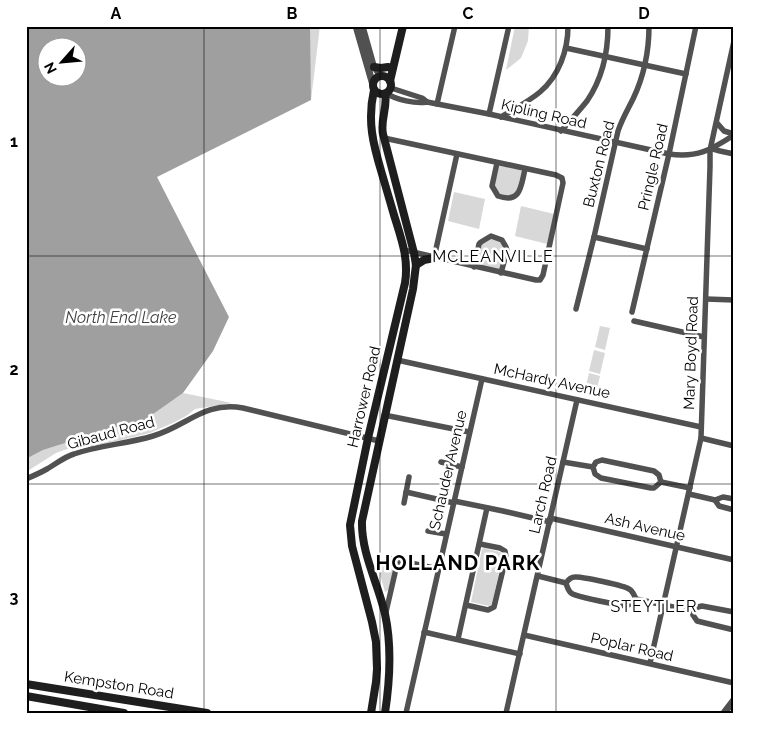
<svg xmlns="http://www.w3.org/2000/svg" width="760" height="739" font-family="Raleway,sans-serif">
<rect width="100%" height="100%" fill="#fff"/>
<g fill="#d8d8d8">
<polygon points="310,26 320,26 311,100 309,36"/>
<polygon points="515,26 529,26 528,41 521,58 506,70"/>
<polygon points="500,166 519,169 522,172 518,191 510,197 499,195 494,186 499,167"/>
<polygon points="454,192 485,199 479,229 448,221"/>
<polygon points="521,206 554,214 547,244 515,236"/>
<polygon points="490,237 500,240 506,249 501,268 498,270 480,266 478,262 481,244"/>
<polygon points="600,326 610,328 605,350 595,347"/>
<polygon points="594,350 605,353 600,374 589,371"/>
<polygon points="589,373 600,376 595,397 584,394"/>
<polygon points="183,393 232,403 195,409 186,416 175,422 150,433 92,447 89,443 67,449 56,453 26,472 26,459 43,450 120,426 142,422"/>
<polygon points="484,548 500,552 503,554 492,604 489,606 471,602 482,549"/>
<polygon points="384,562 394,567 389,590 385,592 378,567 380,563"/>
</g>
<path fill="#9f9f9f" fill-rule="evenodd" d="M26,26H310L311,100L157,177L229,317L213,351L183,393L142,422L120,426L43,450L26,459ZM48,48H78V78H48Z"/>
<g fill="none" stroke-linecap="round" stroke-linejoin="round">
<g stroke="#515151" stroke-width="5.5">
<polyline points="566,48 686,74"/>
<polyline points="391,88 422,98 427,102"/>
<path d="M386,93C396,100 416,104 427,102L489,114L669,154C697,158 711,150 734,135"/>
<polyline points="437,104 455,26"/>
<polyline points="489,114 509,26"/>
<path d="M501,117C514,109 528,102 540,92C559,76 568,50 568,26"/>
<polyline points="717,123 724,131 734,134"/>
<path d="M561,131C570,121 579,111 587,101C602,79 608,52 608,26"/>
<polyline points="384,138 556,175 562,178 563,183 543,275 540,280 536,280 404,250"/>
<polyline points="713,149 720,151 734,154"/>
<path d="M497,163L492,186L498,196C521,204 521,186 525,169"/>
<polyline points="594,237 647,249"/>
<polyline points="434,258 457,154"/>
<polyline points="474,267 479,244 481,242 491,236 502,240 506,247 507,251 501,273"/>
<polyline points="706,299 734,300"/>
<path d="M576,309L594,237L618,131C622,119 628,109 633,99C644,76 649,51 649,26"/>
<polyline points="632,312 669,154 696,26"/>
<polyline points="634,321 704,337"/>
<polyline points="397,360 701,427"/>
<polyline points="384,415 469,432"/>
<polyline points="701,438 734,446"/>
<polyline points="441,462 462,467"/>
<polyline points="563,462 593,467"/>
<polyline points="593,467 595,474 601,478 651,488 654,488 661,482 690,488"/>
<polyline points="593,467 596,462 602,460 654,471 659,475 661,482"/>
<path d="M26,479C33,476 40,473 47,469C56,464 64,457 74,454C100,445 127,444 153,436C187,426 204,401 243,408L379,441"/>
<polyline points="406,492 454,503"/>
<polyline points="689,494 715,500 723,497 734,499"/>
<polyline points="715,500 719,506 734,510"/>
<polyline points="454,501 503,511 550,522"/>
<polyline points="404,503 409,477"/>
<polyline points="550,518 734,560"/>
<polyline points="428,531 446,534"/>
<polyline points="388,558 438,569"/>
<polyline points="538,576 566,583"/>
<path d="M566,583C567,587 568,590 571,593C578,598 616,604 626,606L630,604L636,599"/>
<path d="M566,583C568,580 571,577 575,577C581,576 625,586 629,589C633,591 634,595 636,599"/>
<polyline points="636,599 692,611 698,607 702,606 734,612"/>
<polyline points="466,605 488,610 494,607 506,557 505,551 500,548 480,544"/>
<polyline points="692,611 693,615 697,621 734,630"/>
<polyline points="386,612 398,560"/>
<polyline points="424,632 520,654"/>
<polyline points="524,635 734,683"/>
<polyline points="458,639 487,508"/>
<polyline points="650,663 701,438 710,167 710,150 734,41"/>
<polyline points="406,713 482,379"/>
<polyline points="506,713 577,400"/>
</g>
<g stroke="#515151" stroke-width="7">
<polyline points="356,26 373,85"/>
<polyline points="362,26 373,65 381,76"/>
<polyline points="724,713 734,700"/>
</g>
<g stroke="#1e1e1e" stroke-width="8">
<polyline points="374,67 381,68 388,67"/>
<circle cx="382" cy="85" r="9"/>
<polyline points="390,81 403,26"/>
<path d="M385,94C388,106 380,120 383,134L414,253L416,265L413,289L362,521C361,553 378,583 385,614C392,646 390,680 385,713"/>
<polyline points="416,265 424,260 434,258"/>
<polyline points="26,684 207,713"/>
<polyline points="26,696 124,713"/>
<path d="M371,713L376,682L377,669L376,642L372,622L352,546L350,525L368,438L405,283C409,258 401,238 394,215C390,201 386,188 382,174C373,144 367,121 374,90"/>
</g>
</g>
<path fill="none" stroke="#000" stroke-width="1" stroke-opacity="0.55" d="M204,26V713M380,26V713M556,26V713M26,256H734M26,484H734"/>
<g text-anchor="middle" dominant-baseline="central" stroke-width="5" stroke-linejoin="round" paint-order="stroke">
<g font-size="15" fill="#000" stroke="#fff">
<text transform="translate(544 114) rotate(13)">Kipling Road</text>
<text transform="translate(599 164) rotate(-76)">Buxton Road</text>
<text transform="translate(653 167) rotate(-77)">Pringle Road</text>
<text transform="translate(691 353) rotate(-88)">Mary Boyd Road</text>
<text transform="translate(552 381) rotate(12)">McHardy Avenue</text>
<text transform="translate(364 397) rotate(-77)">Harrower Road</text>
<text transform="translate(111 433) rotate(-15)">Gibaud Road</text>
<text transform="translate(448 470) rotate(-77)">Schauder Avenue</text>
<text transform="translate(543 495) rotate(-77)">Larch Road</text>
<text transform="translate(645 527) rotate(13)">Ash Avenue</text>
<text transform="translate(632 647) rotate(13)">Poplar Road</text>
<text transform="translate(119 685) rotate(9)">Kempston Road</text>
</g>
<g font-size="16" letter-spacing="1" fill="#000" stroke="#fff">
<text x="493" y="256">MCLEANVILLE</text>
<text x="654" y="606">STEYTLER</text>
</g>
<g font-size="16" font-style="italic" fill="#404040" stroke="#fff">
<text x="121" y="317">North End Lake</text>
</g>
<g font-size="20" font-weight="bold" letter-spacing="1" fill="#000" stroke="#fff">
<text x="458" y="563">HOLLAND PARK</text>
</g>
</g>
<rect width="760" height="739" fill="none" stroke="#ffffff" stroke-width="55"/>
<g transform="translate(62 62) rotate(243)"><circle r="24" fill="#ffffff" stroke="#999999"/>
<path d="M0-4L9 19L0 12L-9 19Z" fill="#000000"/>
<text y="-8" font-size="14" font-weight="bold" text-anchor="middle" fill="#000000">N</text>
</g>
<rect x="28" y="28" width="704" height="684" fill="none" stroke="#000" stroke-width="2"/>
<g font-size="16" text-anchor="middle" font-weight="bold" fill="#000">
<text x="116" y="19">A</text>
<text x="292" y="19">B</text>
<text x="468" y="19">C</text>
<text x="644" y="19">D</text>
<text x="14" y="147">1</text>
<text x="14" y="375">2</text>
<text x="14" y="603">3</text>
</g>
</svg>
